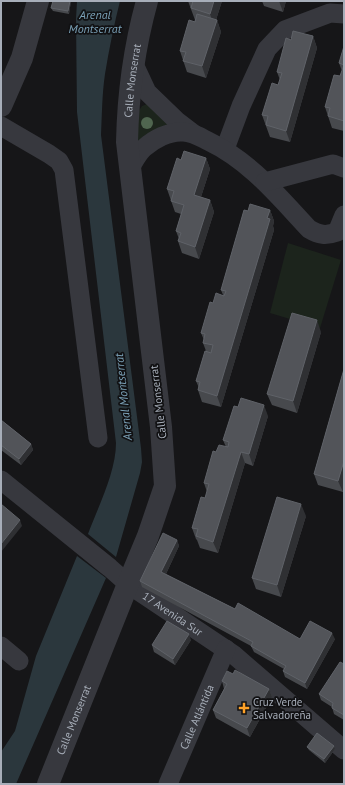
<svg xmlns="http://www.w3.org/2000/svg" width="345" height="785" font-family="'PT Sans',sans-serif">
<rect width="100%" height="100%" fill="#161618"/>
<g fill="#1c241c">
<path d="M147,104L170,124L139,144C135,131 133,118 142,106Z"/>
<polygon points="288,243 341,260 320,328 270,313"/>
</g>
<g fill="#2b373d">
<path d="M77,1H120C114,25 109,49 105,74C102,94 102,115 101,135L141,448L142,462L140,473L116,557L88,534C98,507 116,472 116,443L77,112L76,19Z"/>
<polygon points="77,556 106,578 16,784 1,784 1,752 15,731 36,656"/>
</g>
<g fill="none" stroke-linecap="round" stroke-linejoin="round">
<g stroke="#37383e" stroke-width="19">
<polyline points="133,62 147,92 177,121 194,134"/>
<polyline points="1,126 49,154 59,161 64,170 98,438"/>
<polyline points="225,149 241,106 267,49 285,30 330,13 344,14"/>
<path d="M130,168C134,162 138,153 144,148C154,139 169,131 183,132C192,132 200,137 208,141C250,161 278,196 309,229C319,235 326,236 337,232L344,215"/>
<polyline points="265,182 333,164 344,168"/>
<path id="s1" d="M1,480L110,568L128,584L234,655L344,750"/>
<polyline points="1,646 19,661"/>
<path id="s2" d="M168,784L226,649"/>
</g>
<g stroke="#37383e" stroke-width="22">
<polyline points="1,106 22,58 38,1"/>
<path id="s3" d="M48,784L128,584L148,536L165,486L161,427L127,142C128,94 134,48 147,1"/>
</g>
</g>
<circle fill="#4f654f" cx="147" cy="123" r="6"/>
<g fill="#47494d">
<polygon points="71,1 69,14 53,11 51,8"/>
<polygon points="188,1 222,1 216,20 217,20 221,32 206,78 187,72 180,51 195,20"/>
<polygon points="262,1 286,1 283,12 264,6"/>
<polygon points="313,36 317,48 290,142 270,137 262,115 278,85 280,80 277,72 291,40"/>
<polygon points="344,46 344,131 332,128 325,107 340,76 342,71 339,63"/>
<polygon points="206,158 210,169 201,197 210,200 214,212 199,259 182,253 178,241 179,239 176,231 181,214 175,212 167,189 181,160"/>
<polygon points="270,210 274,221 273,226 274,230 221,407 202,402 198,390 199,388 196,381 206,351 203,343 204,340 201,333 213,303 223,295 221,290 248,211"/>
<polygon points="321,332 297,413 272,405 267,394"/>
<polygon points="344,369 343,492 318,485 314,474"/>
<polygon points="268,416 253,466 245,463 218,553 200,548 197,540 196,539 192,528 205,498 207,492 204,483 216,452 226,447 223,440"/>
<polygon points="1,420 31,444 33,450 21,465 1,450"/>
<polygon points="306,516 281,597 256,589 252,578"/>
<polygon points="177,540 179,546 166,574 235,609 300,639 335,639 307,689 285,677 283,671 284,669 254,652 251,646 142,587 140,581"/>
<polygon points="191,640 175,665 154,652 152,645"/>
<polygon points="344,664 344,720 334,714 332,707 321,700 319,694"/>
<polygon points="233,674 269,689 272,697 250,737 216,718 213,710 224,689 222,681"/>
<polygon points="334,746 335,749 325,763 309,750 307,747"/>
</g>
<g fill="#2f3033">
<polygon points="70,1 71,1 69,14 68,11"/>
<polygon points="214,1 222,1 214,26 210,14"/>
<polygon points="279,1 286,1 283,12"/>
<polygon points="217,20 221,32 206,78 202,66"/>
<polygon points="313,36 317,48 290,142 286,131"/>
<polygon points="206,158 210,169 198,206 194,195"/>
<polygon points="210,200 214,212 199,259 195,247"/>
<polygon points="270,210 274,221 273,226 274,230 221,407 217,396"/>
<polygon points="317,320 321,332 297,413 293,401"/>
<polygon points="264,405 268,416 253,466 249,454"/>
<polygon points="31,444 33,450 21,465 19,459"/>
<polygon points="241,452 245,463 218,553 213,542"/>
<polygon points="344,461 344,487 343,492 338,481"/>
<polygon points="301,504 306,516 281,597 277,585"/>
<polygon points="20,520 22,526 1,552 1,544"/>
<polygon points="177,540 179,546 164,578 161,572"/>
<polygon points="332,633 335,639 307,689 305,683"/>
<polygon points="189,634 191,640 175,665 173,659"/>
<polygon points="269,689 272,697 250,737 247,728"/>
<polygon points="334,746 335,749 325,763 324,759"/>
</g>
<g fill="#525459" stroke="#5f6268">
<polygon points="53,1 70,1 68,11 51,8"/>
<polygon points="193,1 214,1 210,14 191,8"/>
<polygon points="197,14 217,20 202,66 183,61 186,52 180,51 189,20 195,22"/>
<polygon points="293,31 313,36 286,131 266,125 268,116 262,115 272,83 278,85 282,73 277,72 286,38 291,40"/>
<polygon points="344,46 344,121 328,116 330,108 325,107 334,75 340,76 344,65 339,63"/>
<polygon points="184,151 206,158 194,195 210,200 195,247 178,241 181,233 176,231 184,205 171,201 174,191 167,189 177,158 181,160"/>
<polygon points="250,204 270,210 267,218 270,219 217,396 198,390 200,382 196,381 205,351 211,353 213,345 203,343 205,334 201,333 210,302 213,303 216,293 224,296 226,291 221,290 244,210 248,211"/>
<polygon points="292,313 317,320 293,401 267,394"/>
<polygon points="344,369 344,461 338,481 314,474"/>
<polygon points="241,398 264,405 249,454 241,452 213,542 196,536 198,529 192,528 201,497 205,498 209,484 204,483 213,451 216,452 219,445 228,447 229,442 223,440 234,406 238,407"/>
<polygon points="1,420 31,444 19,459 1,445"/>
<polygon points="277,497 301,504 277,585 252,578"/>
<polygon points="1,504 20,520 1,544"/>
<polygon points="163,533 177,540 161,572 235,609 238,603 300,639 310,621 332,633 305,683 283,671 286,666 251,646 253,642 140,581"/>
<polygon points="167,621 189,634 173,659 152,645"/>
<polygon points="340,662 344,664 344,715 332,708 333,703 319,694"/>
<polygon points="235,670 269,689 247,728 213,710 227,684 222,681 227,671 233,674"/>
<polygon points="317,733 334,746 324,759 307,747"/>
</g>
<path fill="#ffa227" stroke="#111113" stroke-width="1.5" d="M242 702h4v4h4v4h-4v4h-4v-4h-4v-4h4z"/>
<g text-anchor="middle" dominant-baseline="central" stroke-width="3.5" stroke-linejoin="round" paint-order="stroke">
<g font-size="11" fill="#a7aeb9" stroke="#111113">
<text stroke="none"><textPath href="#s3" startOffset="728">Calle Monserrat</textPath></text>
<text transform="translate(158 402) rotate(-97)">Calle Monserrat</text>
<text stroke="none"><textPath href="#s1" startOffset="218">17 Avenida Sur</textPath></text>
<text stroke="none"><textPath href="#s2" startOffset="73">Calle Atlántida</textPath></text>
<text stroke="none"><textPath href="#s3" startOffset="69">Calle Monserrat</textPath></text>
</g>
<g font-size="11" fill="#a7aeb9" stroke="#111113" text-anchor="start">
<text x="253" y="702">Cruz Verde<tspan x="253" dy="13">Salvadoreña</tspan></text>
</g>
<g font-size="12" font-style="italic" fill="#7ba1b7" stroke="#111113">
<text x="95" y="14">Arenal<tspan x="95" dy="14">Montserrat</tspan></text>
<text transform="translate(123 397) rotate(-96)">Arenal Montserrat</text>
</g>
</g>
<rect width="345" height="785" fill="none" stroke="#a7aeb9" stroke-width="4"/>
</svg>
